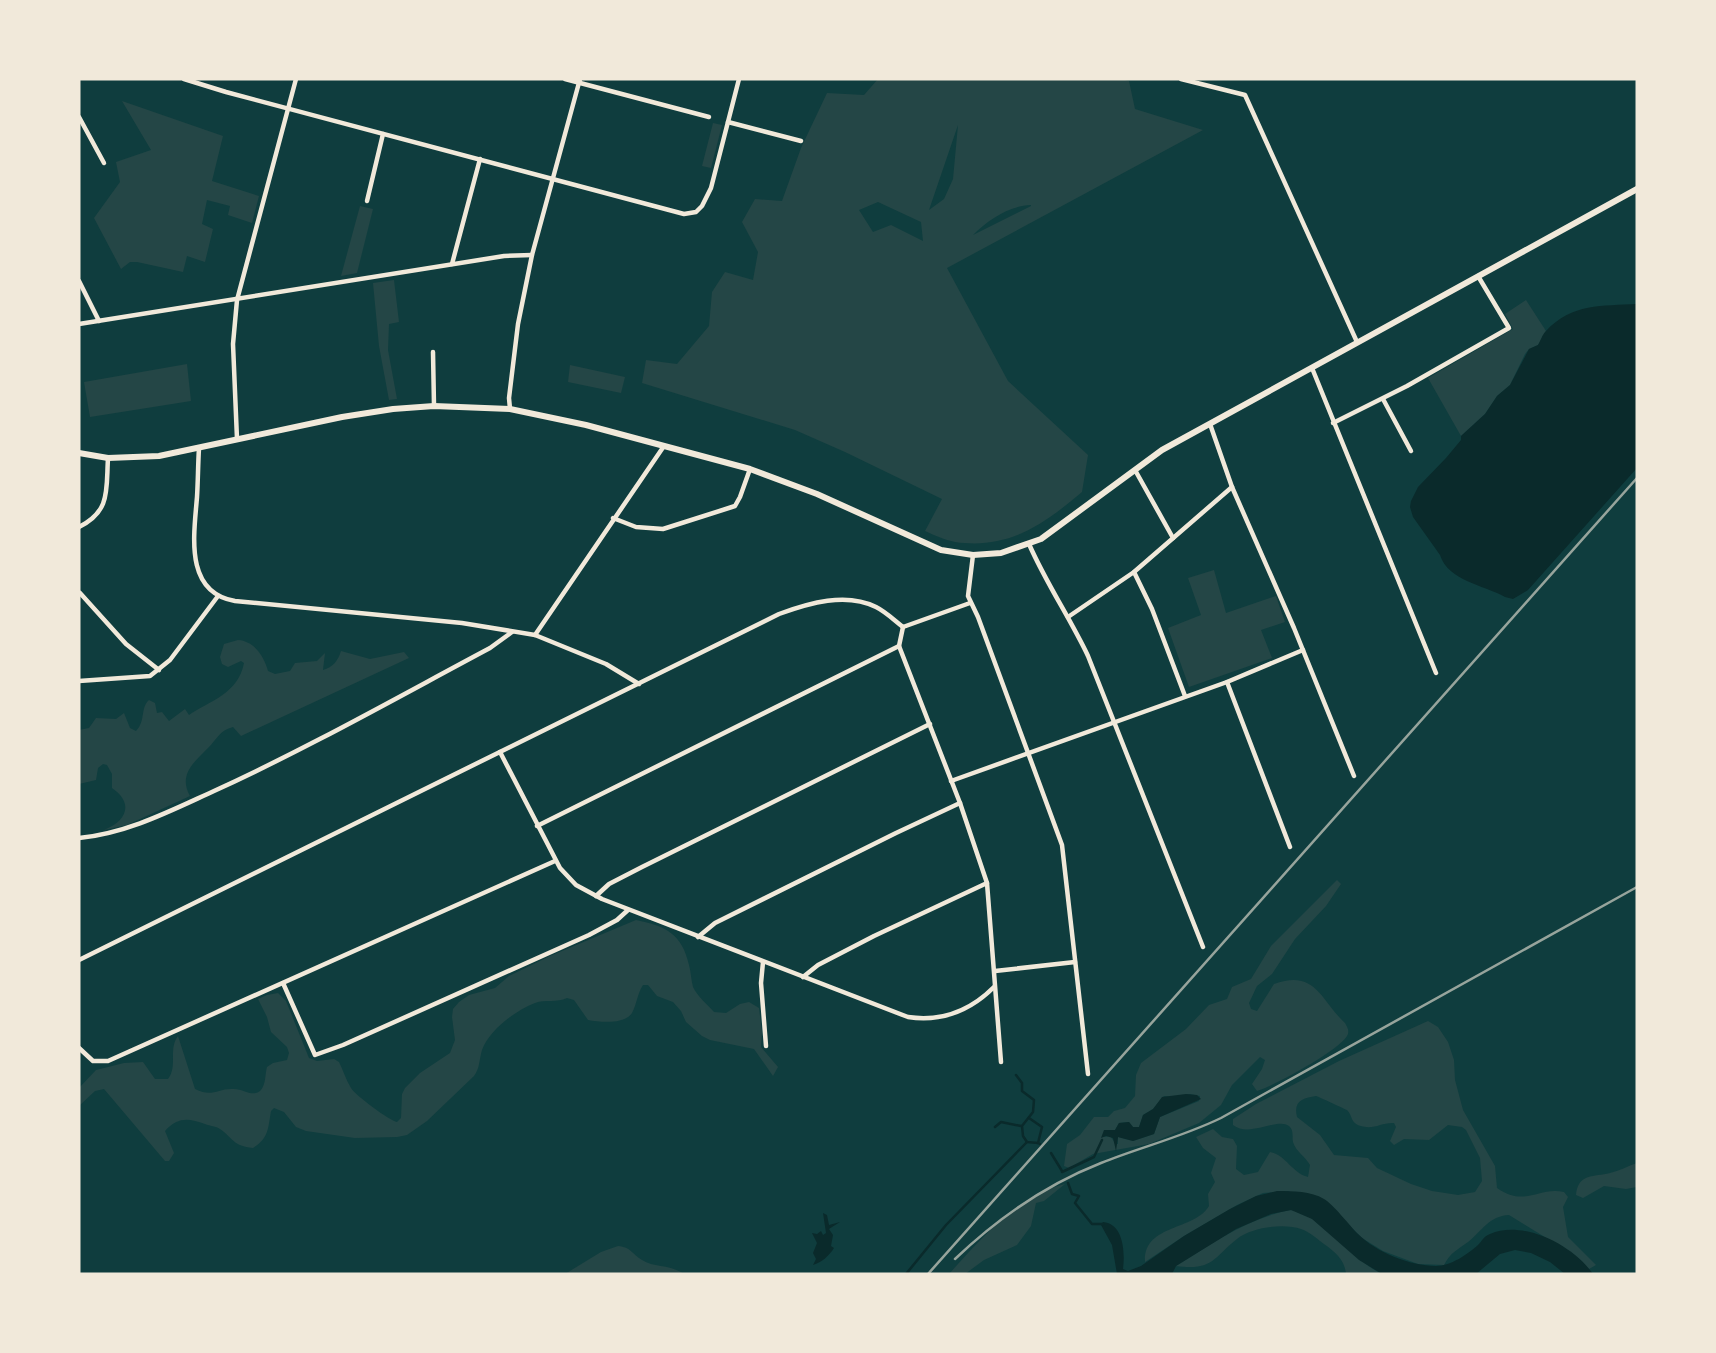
<svg xmlns="http://www.w3.org/2000/svg" width="1716" height="1353" font-family="'PT Sans',sans-serif">
<rect width="100%" height="100%" fill="#0f3d3e"/>
<g fill="#244646" fill-rule="evenodd">
<path d="M878,79H1122L1129,81L1135,109L1203,130L947,268L1008,381L1088,455L1082,492C1044,524 1009,550 955,542C945,540 934,535 925,531L942,499L845,452L795,430L642,383L646,360L677,364L709,326L712,292L725,272L753,280L758,252L742,222L755,199L782,201L801,148L827,93L864,95ZM958,125L953,179L944,199L929,210ZM878,202L921,222L923,241L891,225L873,232L859,210ZM1031,205V206L973,235C988,220 1009,206 1031,205Z"/>
<polygon points="122,101 223,136 212,181 259,196 252,223 228,215 230,206 207,200 202,224 213,229 205,262 187,256 183,272 137,262 130,262 121,269 94,218 120,182 116,162 151,150"/>
<polygon points="713,123 722,125 711,168 702,166"/>
<polygon points="360,206 373,209 357,273 341,276"/>
<polygon points="394,280 399,322 389,324 388,350 397,399 389,400 379,346 373,283"/>
<polygon points="1526,300 1546,331 1538,345 1529,349 1525,354 1510,385 1497,396 1485,414 1461,436 1428,378 1513,329 1505,314"/>
<polygon points="187,364 191,401 90,417 84,382"/>
<polygon points="570,365 625,377 621,393 568,382"/>
<polygon points="1214,570 1226,613 1276,596 1285,622 1261,630 1272,658 1189,687 1168,628 1201,615 1188,578"/>
<path d="M238,640C254,641 264,656 268,671L275,674L290,671L295,663L317,661L325,653L323,670C333,667 338,661 341,651L370,659L404,652L409,658L241,736L233,727C220,730 217,739 208,748C194,762 178,775 190,796L127,825L104,830C127,821 134,803 112,788V774L107,765L103,764L98,768L96,780L79,784V730L89,728L96,718L116,719L124,713L130,728L136,731C146,721 140,708 149,700L155,703L157,713L162,712L169,721L185,709L189,715C211,700 238,694 244,663L241,661L228,667L222,664L220,657L224,644Z"/>
<path d="M1337,880L1341,884L1326,906L1295,939L1272,974L1257,986L1249,1003L1251,1009L1257,1011L1274,984C1316,969 1320,1000 1345,1023C1347,1027 1349,1029 1348,1034C1344,1048 1272,1087 1257,1091L1252,1084L1262,1069L1265,1060L1260,1057L1232,1085L1221,1105L1199,1123L1149,1144L1093,1154L1069,1168L1064,1166L1067,1144L1080,1135L1094,1117H1108L1114,1111L1125,1108L1135,1096L1136,1075L1141,1063L1186,1029L1209,1005L1227,999L1232,987L1251,979L1271,946ZM1190,1094L1200,1096L1199,1101L1160,1117L1154,1134L1133,1141L1118,1137V1144H1116L1110,1136L1104,1137L1106,1130H1115L1119,1123L1129,1122L1133,1127H1139L1143,1115L1153,1109L1164,1096L1174,1097Z"/>
<path d="M636,920C666,926 682,934 689,965C691,972 691,980 693,987C697,996 707,1004 714,1012L726,1013L740,1004L749,1002L759,1008L762,1032L761,1047L778,1067L773,1076L754,1049L710,1040L702,1036L686,1022L681,1011L673,1002L657,996L648,985H643C637,994 637,1004 632,1013C624,1025 600,1022 588,1020L574,1000L567,998C557,1003 545,999 535,1003C515,1011 490,1029 482,1050C479,1060 480,1068 474,1076L427,1121L407,1135L397,1137L355,1138L306,1131L296,1127L284,1112L274,1108L271,1111C268,1128 269,1138 253,1148C233,1146 234,1139 220,1129C216,1126 210,1126 205,1124C188,1118 178,1117 165,1131L174,1153L169,1161H165L104,1089L95,1091L79,1106V1088L96,1070L124,1063L143,1062L155,1079H168C178,1066 168,1049 178,1036L195,1089C213,1098 217,1088 234,1089C244,1089 253,1098 261,1090C266,1084 265,1074 267,1067L273,1063L287,1060L289,1053L287,1047L271,1032L267,1017L258,999L267,995L278,993L286,1001L309,1058L317,1061L334,1059L339,1062C343,1070 346,1080 351,1088C355,1095 390,1121 397,1122L401,1118L402,1094L405,1088L420,1073L450,1053L455,1040L452,1017L453,1009L459,1002L469,995L495,988L509,976L550,956Z"/>
<path d="M1428,1021L1438,1027L1448,1042L1454,1060L1455,1080L1463,1110L1495,1166L1497,1188C1525,1208 1539,1186 1564,1192L1568,1197L1563,1207L1568,1237L1596,1265L1589,1269L1574,1255L1509,1215C1489,1216 1482,1231 1468,1242C1457,1250 1450,1253 1444,1265L1418,1264L1383,1251L1362,1238L1333,1209L1288,1191L1263,1193L1237,1205L1184,1236L1145,1262C1143,1224 1194,1231 1209,1206L1208,1194L1215,1182L1211,1173L1216,1158L1203,1148L1196,1137L1213,1129L1222,1137L1233,1139L1237,1146L1236,1169L1244,1175L1258,1172L1270,1152C1286,1155 1292,1173 1308,1177L1310,1165C1306,1157 1296,1152 1293,1142C1292,1137 1294,1130 1289,1126C1277,1117 1250,1138 1233,1125V1119L1256,1104L1339,1061ZM1316,1096C1319,1097 1345,1109 1347,1110C1353,1116 1350,1123 1361,1126C1374,1130 1382,1122 1394,1123L1396,1127L1390,1141L1394,1145L1404,1139L1429,1140L1448,1125L1462,1127L1466,1130L1480,1158L1482,1181L1475,1192L1458,1195L1432,1191L1411,1184L1377,1168L1368,1158L1334,1155L1320,1135L1297,1117C1293,1101 1303,1098 1316,1096Z"/>
<path d="M1637,1163V1187L1626,1189L1604,1186L1583,1198L1576,1195C1578,1173 1594,1177 1610,1173C1619,1171 1628,1166 1637,1163Z"/>
<path d="M1065,1184L1044,1201L1036,1203L1031,1226L1017,1245L984,1260L965,1274H949C980,1240 1018,1195 1065,1184Z"/>
<path d="M1291,1210C1324,1216 1350,1258 1380,1273L1346,1274C1345,1260 1335,1252 1324,1244C1317,1239 1310,1232 1301,1229C1284,1223 1252,1227 1237,1239C1213,1258 1213,1271 1176,1266C1213,1243 1248,1218 1291,1210Z"/>
<path d="M618,1246C631,1247 632,1254 642,1260C654,1268 670,1264 684,1274H565L601,1252Z"/>
</g>
<g fill="#0a2a2b">
<path d="M1637,304V468L1528,590L1513,599L1505,597C1484,585 1448,581 1440,555L1413,517L1410,507L1411,501L1418,487L1446,458L1461,440V436L1485,414L1497,396L1510,385L1529,349L1538,345C1541,340 1542,335 1546,331C1572,303 1602,306 1637,304Z"/>
<polygon points="1186,1094 1197,1095 1201,1099 1160,1117 1154,1134 1133,1141 1118,1137 1116,1151 1113,1138 1106,1136 1101,1138 1104,1130 1115,1130 1119,1123 1129,1122 1133,1127 1139,1127 1143,1115 1153,1109 1162,1097"/>
<path d="M1277,1191C1293,1191 1311,1191 1324,1199C1334,1205 1349,1225 1358,1234C1376,1252 1410,1266 1436,1266C1451,1266 1468,1254 1478,1245C1482,1241 1484,1236 1490,1234C1523,1219 1574,1246 1593,1274H1565L1550,1262L1531,1253L1515,1250L1500,1254L1476,1274H1382L1359,1260L1312,1219L1291,1210L1271,1214L1236,1229L1176,1266L1172,1274H1117L1112,1245L1101,1225L1103,1222C1124,1224 1125,1253 1123,1269L1128,1271L1141,1266L1184,1236L1230,1209L1256,1196Z"/>
<path d="M823,1213L827,1215L829,1225L840,1222L829,1229L833,1235L831,1246L834,1248C829,1256 822,1262 813,1265L816,1259L813,1253L817,1243L812,1233L817,1234L821,1231L823,1235L826,1233Z"/>
</g>
<g fill="none" stroke-linecap="round" stroke-linejoin="round">
<g stroke="#0a2a2b" stroke-width="2.5">
<polyline points="1016,1075 1022,1083 1022,1091 1034,1100 1033,1112 1022,1126 1023,1136 1027,1142 1038,1143"/>
<polyline points="1029,1118 1042,1127 1038,1143 1040,1144"/>
<polyline points="995,1127 1001,1122 1021,1126"/>
<polyline points="1051,1153 1062,1171"/>
<polyline points="1062,1172 1094,1157 1102,1140"/>
<polyline points="1068,1183 1072,1194 1079,1196 1075,1203 1092,1224 1103,1224"/>
<polyline points="906,1274 946,1225 1027,1142"/>
</g>
<g stroke="#f1e9da" stroke-width="4.5">
<polyline points="184,79 226,92 684,214 696,212 702,206 711,188 739,79"/>
<polyline points="565,79 709,117"/>
<polyline points="1181,79 1245,95 1357,342"/>
<polyline points="79,117 104,163"/>
<polyline points="728,122 801,141"/>
<polyline points="367,201 383,134"/>
<polyline points="452,264 480,159"/>
<polyline points="79,281 99,321"/>
<polyline points="79,324 504,256 532,255"/>
<polyline points="433,352 434,406"/>
<polyline points="1312,368 1436,673"/>
<polyline points="1383,399 1411,451"/>
<polyline points="510,409 509,398 518,324 532,255 580,79"/>
<polyline points="1333,423 1407,386 1509,328 1478,276"/>
<polyline points="1210,424 1232,487 1294,628 1354,776"/>
<polyline points="237,439 233,344 237,300 296,79"/>
<path d="M199,448C198,464 198,481 197,497C194,535 184,592 235,601L462,623L535,635L606,664L639,684"/>
<polyline points="1135,470 1173,538"/>
<polyline points="613,518 636,527 663,529 735,506 740,497 750,469"/>
<path d="M79,527C111,511 106,490 108,458"/>
<path d="M1029,544C1046,583 1070,618 1088,656L1203,947"/>
<polyline points="973,555 968,596 978,617 1062,845 1088,1074"/>
<polyline points="1134,572 1152,609 1185,696"/>
<polyline points="80,593 126,644 159,670"/>
<polyline points="1068,617 1134,572 1232,487"/>
<polyline points="903,627 899,646 960,803 987,883 1001,1062"/>
<polyline points="903,627 970,603"/>
<polyline points="535,635 664,446"/>
<polyline points="79,681 150,676 170,660 218,596"/>
<polyline points="1227,682 1290,847"/>
<path d="M500,752L560,868L576,885L602,899L908,1017C942,1022 971,1010 994,987"/>
<polyline points="951,781 1227,682 1303,650"/>
<polyline points="537,826 899,646"/>
<path d="M79,838C128,833 170,811 214,791C308,748 398,697 490,648L512,632"/>
<polyline points="596,896 609,884 642,867 930,724"/>
<polyline points="698,937 715,923 896,833 960,803"/>
<path d="M79,960L779,614C809,603 846,592 876,607C886,612 894,620 903,627"/>
<polyline points="763,962 761,983 766,1046"/>
<polyline points="995,971 1075,962"/>
<polyline points="803,977 818,965 874,936 987,883"/>
<polyline points="283,983 315,1055 343,1045 589,935 617,920 628,910"/>
<polyline points="79,1048 93,1061 108,1061 555,861"/>
</g>
<polyline stroke="#f1e9da" stroke-width="6" points="79,453 108,458 159,456 342,417 393,409 434,406 510,409 586,425 750,469 817,494 941,550 973,555 1001,553 1041,539 1162,450 1637,189"/>
<g stroke="#97a49c" stroke-width="2.5">
<path d="M955,1259C998,1218 1045,1185 1101,1163C1141,1147 1182,1137 1221,1118L1637,887"/>
<polyline points="928,1274 1637,478"/>
</g>
</g>
<rect width="1716" height="1353" fill="none" stroke="#f1e9da" stroke-width="161"/>
</svg>
